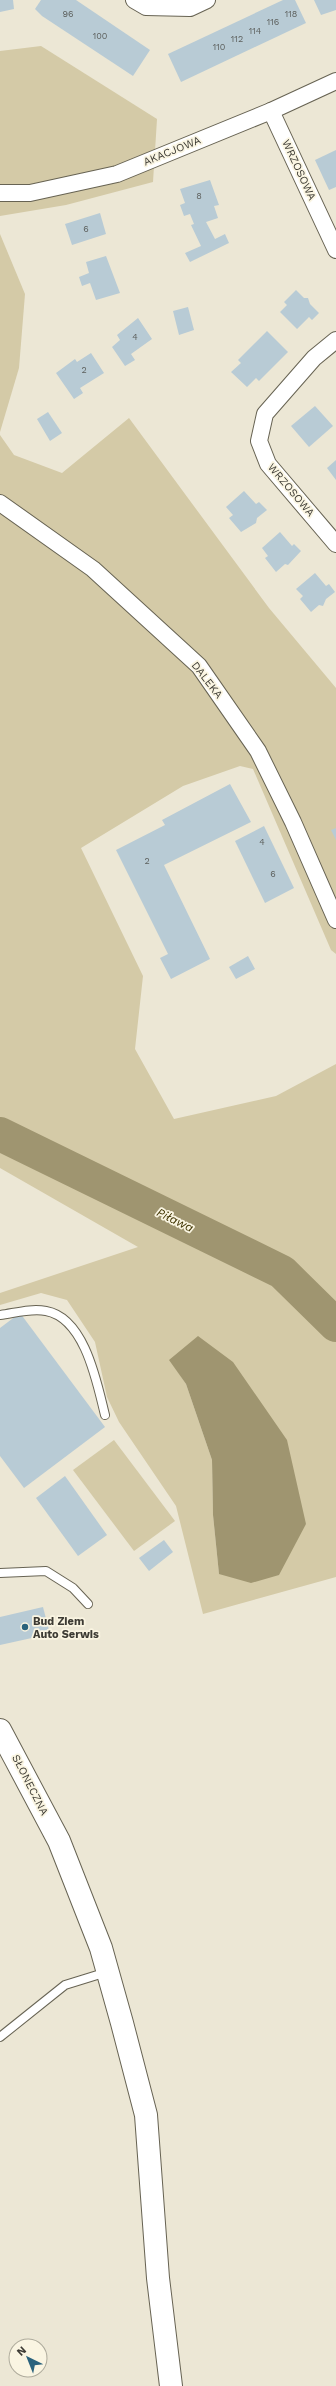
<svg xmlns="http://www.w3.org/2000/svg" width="336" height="2386" font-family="'Work Sans',sans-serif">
<rect width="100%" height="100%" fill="#ece7d5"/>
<g fill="#d4caa7" fill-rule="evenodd">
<polygon points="41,46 157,119 153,182 66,205 0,216 0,51"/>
<polygon points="0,234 25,294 19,368 0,432"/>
<path d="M129,418L269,608L336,688V954L331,950L253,769L240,766L183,786L81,848L143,976L135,1049L174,1119L276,1096L336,1064V1577L203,1614L176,1506L119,1422L107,1397L95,1342L67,1300L41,1293L0,1305V1293L138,1247L0,1168V435L14,455L62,473ZM170,1360L306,1524L219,1574L213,1515L212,1460L186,1384Z"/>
<polygon points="114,1440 175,1521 134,1551 73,1470"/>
</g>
<polygon fill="#9f9570" points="198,1336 233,1362 287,1440 306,1524 279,1575 251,1583 219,1574 213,1515 212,1460 186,1384 169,1360"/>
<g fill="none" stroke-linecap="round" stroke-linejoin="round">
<polyline stroke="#9f9570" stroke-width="34" points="0,1134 282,1272 336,1325"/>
</g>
<g fill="#b8cbd5">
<polygon points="0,0 13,0 14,9 0,12"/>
<polygon points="41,0 76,0 150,50 133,76 42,16 35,9"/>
<polygon points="283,0 295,0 306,23 181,82 168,54"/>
<polygon points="314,0 336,0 336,10 321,15"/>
<polygon points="336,150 336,187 329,190 315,160"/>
<polygon points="210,180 219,205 214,206 218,218 206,222 215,239 225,234 229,243 190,262 185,253 201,246 191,225 194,224 190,214 184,216 180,205 185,203 180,189"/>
<polygon points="100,213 106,234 72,245 65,224"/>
<polygon points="106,256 120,293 96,300 90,283 82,286 79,277 89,273 86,262"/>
<polygon points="296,290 304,298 308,298 310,304 319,313 312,320 309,317 297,329 280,312 287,305 284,302"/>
<polygon points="188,307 194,330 179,335 173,311"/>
<polygon points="138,318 152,339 131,354 135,360 125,366 112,347 120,340 117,335"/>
<polygon points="267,331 288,352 259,381 256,378 247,387 231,372 241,363 238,360"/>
<polygon points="91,353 104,373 80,388 83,393 74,399 56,373 75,359 77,362"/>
<polygon points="315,406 333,426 309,447 291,426"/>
<polygon points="48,412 62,433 50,441 37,419"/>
<polygon points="336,460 336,480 327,468"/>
<polygon points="244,491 256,504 259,502 267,510 257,518 256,523 241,532 229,518 233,515 226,507"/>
<polygon points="280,532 292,546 294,544 301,551 288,565 285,564 276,572 265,558 268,556 262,548"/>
<polygon points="315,573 326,586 329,584 335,592 326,599 323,606 319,605 311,612 300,599 303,596 296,589"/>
<polygon points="230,784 251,822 164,865 210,959 171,979 160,958 168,954 116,850 165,825 162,820"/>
<polygon points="264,826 294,888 265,903 235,841"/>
<polygon points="336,828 336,840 331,830"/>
<polygon points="248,956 255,969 236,979 229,967"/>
<polygon points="20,1313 105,1427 24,1488 0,1456 0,1328"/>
<polygon points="65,1476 107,1535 78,1556 36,1498"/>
<polygon points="164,1540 173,1552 149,1571 139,1558"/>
<polygon points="43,1607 50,1634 0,1645 0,1617"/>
</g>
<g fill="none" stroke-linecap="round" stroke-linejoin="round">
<g stroke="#676353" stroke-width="10">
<g id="lane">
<path d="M0,1315C15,1313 31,1308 46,1311C85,1318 97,1383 105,1415"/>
<polyline points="0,1573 46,1571 73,1588 88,1604"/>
<polyline points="0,2037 65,1985 107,1972"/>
</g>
</g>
<g stroke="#676353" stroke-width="18">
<g id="street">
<polyline points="134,0 146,7 190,8 207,0"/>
<polyline points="271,111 336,250"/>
<polyline points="0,193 30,193 117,174 271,111 336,81"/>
<polyline points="336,340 314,358 265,414 259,441 268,464 336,544"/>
<polyline points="0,503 93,569 199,666 258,751 293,822 336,920"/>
</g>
</g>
<g stroke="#676353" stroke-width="24">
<polyline id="secondary" points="0,1730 59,1841 101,1948 122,2023 146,2115 158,2278 171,2386"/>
</g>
<use href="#lane" stroke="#fff" stroke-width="8"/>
<use href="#street" stroke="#fff" stroke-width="16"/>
<use href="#secondary" stroke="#fff" stroke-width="22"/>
</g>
<circle fill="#2a627c" stroke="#faf5e2" stroke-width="1.5" cx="25" cy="1627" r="4"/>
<g text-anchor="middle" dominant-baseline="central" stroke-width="3.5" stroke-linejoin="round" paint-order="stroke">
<g font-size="9" fill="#5c5f5c">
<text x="68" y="14">96</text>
<text x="291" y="14">118</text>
<text x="273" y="22">116</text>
<text x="255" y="31">114</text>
<text x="100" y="36">100</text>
<text x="237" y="39">112</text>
<text x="219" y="47">110</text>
<text x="199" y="196">8</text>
<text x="86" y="229">6</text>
<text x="135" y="337">4</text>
<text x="84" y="370">2</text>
<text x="262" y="842">4</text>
<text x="147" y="861">2</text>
<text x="273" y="874">6</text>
</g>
<g font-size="11" fill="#3d3b34" stroke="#faf5e2">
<text transform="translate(172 151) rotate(-22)">AKACJOWA</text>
<text transform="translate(299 170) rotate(65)">WRZOSOWA</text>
<text transform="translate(291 490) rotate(50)">WRZOSOWA</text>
<text transform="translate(207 680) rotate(52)">DALEKA</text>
<text transform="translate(30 1785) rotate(63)">SŁONECZNA</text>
</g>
<g font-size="11" font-weight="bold" fill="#3d3b34" stroke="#faf5e2" text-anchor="start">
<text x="33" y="1621">Bud Ziem<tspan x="33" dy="13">Auto Serwis</tspan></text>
</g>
<g font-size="12" font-style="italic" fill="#3e3300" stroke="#faf5e2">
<text transform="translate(175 1220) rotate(26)">Piława</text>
</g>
</g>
<g transform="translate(28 2358) rotate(317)"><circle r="19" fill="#faf5e2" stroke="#aeab9c"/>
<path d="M0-3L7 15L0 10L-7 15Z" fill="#2a627c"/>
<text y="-6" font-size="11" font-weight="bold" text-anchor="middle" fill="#3d3b34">N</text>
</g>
</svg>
